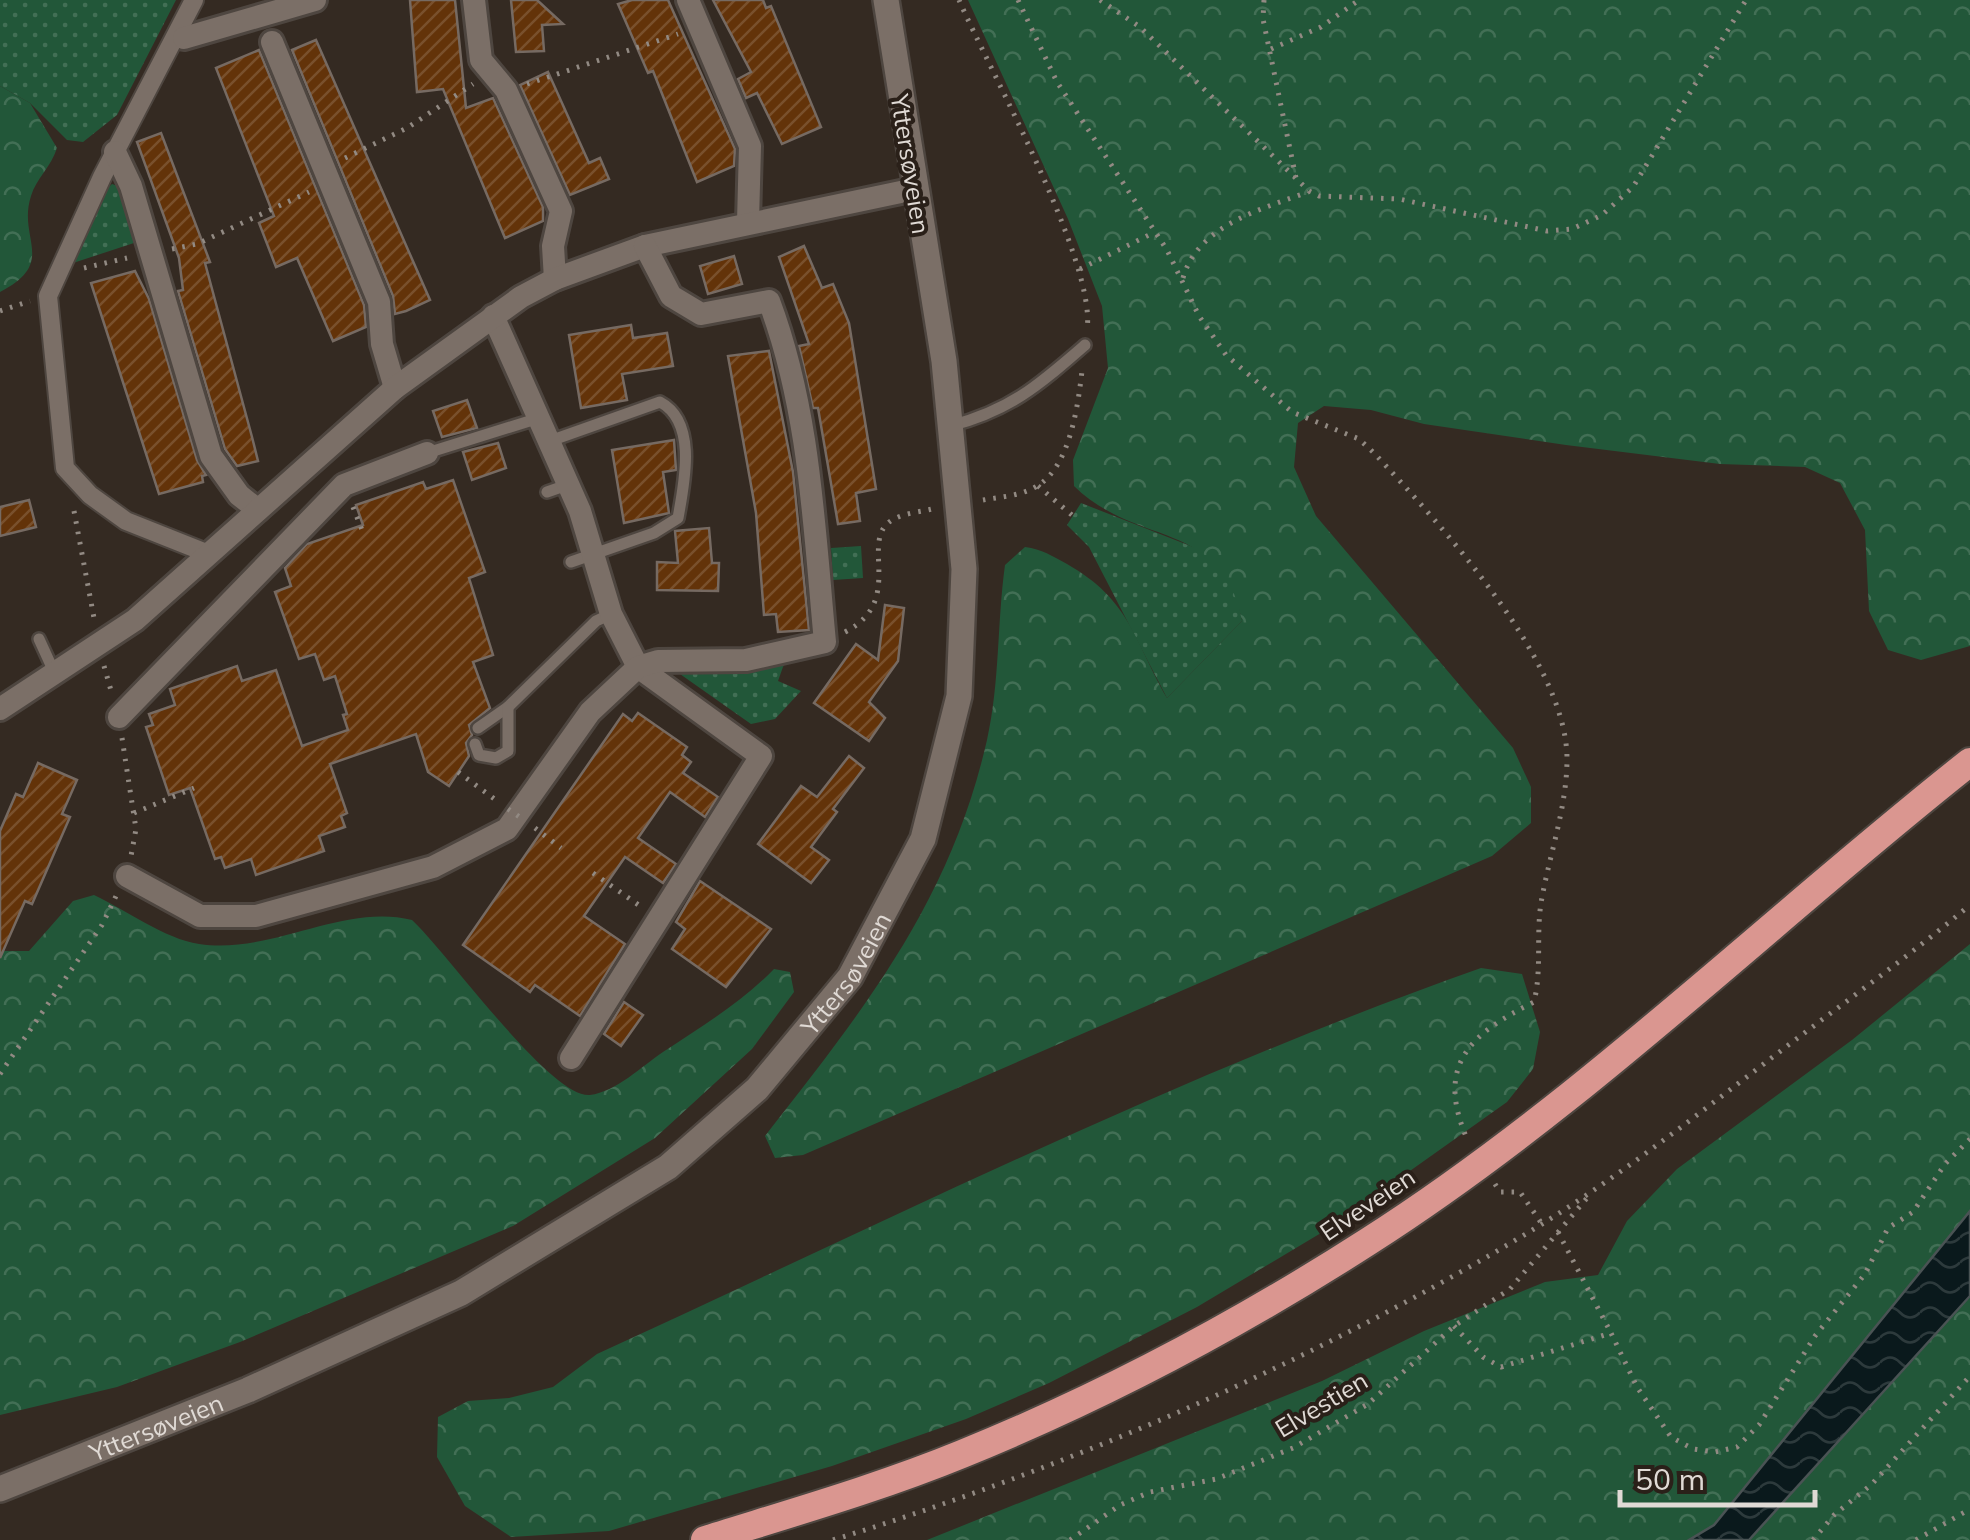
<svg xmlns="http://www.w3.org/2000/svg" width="1970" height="1540" font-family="Mulish,sans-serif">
<defs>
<pattern id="grass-dots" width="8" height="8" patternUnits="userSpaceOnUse" patternTransform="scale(2.5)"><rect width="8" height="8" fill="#225739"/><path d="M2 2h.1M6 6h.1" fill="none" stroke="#426f55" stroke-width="1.8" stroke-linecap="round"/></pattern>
<pattern id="forest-crowns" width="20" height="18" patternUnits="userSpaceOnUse" patternTransform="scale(2.5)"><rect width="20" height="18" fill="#225739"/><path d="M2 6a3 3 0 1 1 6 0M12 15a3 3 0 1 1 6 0" fill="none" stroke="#426f55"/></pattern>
<pattern id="water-waves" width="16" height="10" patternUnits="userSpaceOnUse" patternTransform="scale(2.5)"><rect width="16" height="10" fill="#0a191c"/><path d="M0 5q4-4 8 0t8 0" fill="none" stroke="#2d3a3c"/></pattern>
<pattern id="building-hatch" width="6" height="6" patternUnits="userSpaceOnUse" patternTransform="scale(2.5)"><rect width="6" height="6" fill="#633309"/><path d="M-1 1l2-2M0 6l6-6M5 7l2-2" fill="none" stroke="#79502c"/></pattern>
</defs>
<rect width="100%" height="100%" fill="#342a22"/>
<g fill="url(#grass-dots)">
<polygon points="0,0 176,0 117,115 83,142 67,140 30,103 0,86"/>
<polygon points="112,184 121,187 137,242 73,263 103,192"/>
<polygon points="1081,503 1211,554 1236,590 1242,621 1167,698 1089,547 1067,525"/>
<polygon points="861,546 863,578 833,580 831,548"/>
<polygon points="784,664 778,681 801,691 775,719 751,724 680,674 745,672"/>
</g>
<g fill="url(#forest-crowns)">
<path d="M968,0H1970V646L1921,660L1888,650L1869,611L1865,530L1840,483L1805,467L1720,464L1566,445L1424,424L1371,410L1324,406L1298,423L1294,467L1316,516L1513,748L1531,787V823L1492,856L803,1155L775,1158L765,1136C865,1008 950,902 987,740C1000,682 997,623 1005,565L1025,547C1042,549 1052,556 1067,564C1130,600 1133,638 1167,698L1242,621C1223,519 1137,548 1074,486L1073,460L1108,368L1102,306L1068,219Z"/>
<path d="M0,86L30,103L57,148C51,167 36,179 31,196C17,239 58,262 0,292Z"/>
<path d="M94,895C126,910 165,939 199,944C272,955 342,903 412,920C446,951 551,1099 590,1095C616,1092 642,1066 663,1052C701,1027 742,1002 774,969L790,972L794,992L752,1049L655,1138L513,1226L240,1342L117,1387L0,1415V951H29L73,901Z"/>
<polygon points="1970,944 1970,1211 1714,1526 1689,1540 927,1540 1322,1381 1424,1331 1545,1282 1598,1275 1627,1221 1677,1169 1852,1040"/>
<path d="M1481,968L1522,974L1540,1032L1533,1069L1507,1102L1331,1227L1197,1307L1049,1383L966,1419L832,1466L609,1531L511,1537L465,1506L437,1457L438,1417L468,1401L509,1398L553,1387L597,1354C889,1220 1178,1075 1481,968Z"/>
<polygon points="1970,1296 1970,1540 1749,1540"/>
</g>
<polygon fill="url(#water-waves)" stroke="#4a5354" stroke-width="2.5" points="1970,1211 1970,1296 1749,1540 1689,1540 1714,1525"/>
<g fill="url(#building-hatch)" stroke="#766a62" stroke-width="2.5">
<polygon points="410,0 455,0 466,108 493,98 543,207 543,221 505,238 443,89 417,92"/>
<polygon points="511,0 537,0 563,24 542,25 544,51 516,52"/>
<polygon points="632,0 668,0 735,149 734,166 697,182 653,71 648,73 618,4"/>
<polygon points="713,0 763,0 766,8 771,6 821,127 782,144 757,93 746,98 738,79 751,72"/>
<polygon points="316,40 430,300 406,311 395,314 393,296 292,50"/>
<polygon points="259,50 364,305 366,327 333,341 297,258 276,267 259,223 274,216 216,68"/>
<polygon points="548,72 589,163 600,158 609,179 570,195 520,85"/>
<polygon points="161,133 210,262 205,263 252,437 258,461 237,466 225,449 178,291 183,290 179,258 137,142"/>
<polygon points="804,246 822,288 833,284 849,323 876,489 856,493 860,521 838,524 818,408 813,408 799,346 809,344 779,257"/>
<polygon points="734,256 742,284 708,294 700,266"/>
<polygon points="135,271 149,299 197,460 206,475 202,476 203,482 159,494 91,283"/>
<polygon points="631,325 633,338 667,333 673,366 622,374 627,400 581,408 569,335"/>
<polygon points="769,351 793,472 809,630 778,632 776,614 764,615 756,513 728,356"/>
<polygon points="467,400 477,428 442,437 433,411"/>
<polygon points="674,440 676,470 663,472 669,513 624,523 612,450"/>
<polygon points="498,443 506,468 472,480 463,452"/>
<polygon points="453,480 485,572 469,578 493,655 473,662 490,708 469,725 472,735 466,743 469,756 449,786 428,772 416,734 330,764 347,813 341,816 345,827 319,836 324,851 256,875 251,859 225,868 221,857 215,859 190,788 169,795 146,727 153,725 149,714 175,705 170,689 237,666 242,681 276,670 302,746 348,730 343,715 347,714 335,676 324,680 315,654 299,659 275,592 291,586 285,568 307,544 363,525 356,505 423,482 426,489"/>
<polygon points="29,500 36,527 0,536 0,507"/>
<polygon points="709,528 712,563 719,563 718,591 657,590 657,562 678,563 675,531"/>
<polygon points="885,605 904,608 898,661 869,702 885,718 869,741 814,703 856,644 878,660"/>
<polygon points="638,713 687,747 682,755 691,762 683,773 718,797 705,817 670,792 638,838 676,864 663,883 625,857 584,916 625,944 580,1016 535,985 530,992 463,945 623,714 632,721"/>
<polygon points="849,756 864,768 833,809 837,812 811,847 829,860 811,883 758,844 801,786 817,797"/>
<polygon points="38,763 77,780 62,814 70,817 32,904 25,901 0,958 0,831 16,794 23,797"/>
<polygon points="700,881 771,929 726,987 672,949 685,929 676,922"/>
<polygon points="624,1002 643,1015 621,1046 604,1034"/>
</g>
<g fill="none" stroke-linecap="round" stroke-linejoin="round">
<g stroke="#4e4640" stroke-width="16">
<g id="service">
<path d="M950,426C1011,410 1039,385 1085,345"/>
<path d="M547,442L660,402C698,422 684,484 678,518L654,533L571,562"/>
<polyline points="427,453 536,419"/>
<polyline points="547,492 567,485"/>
<polyline points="39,639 55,674"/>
<polyline points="478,728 508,707 596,621 611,614"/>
<polyline points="475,744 479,755 496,758 508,751 508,707"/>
</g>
</g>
<g stroke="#4e4640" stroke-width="22">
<polyline id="pedestrian" points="194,0 102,177 48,296 65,468 90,495 126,521 209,554"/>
</g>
<g stroke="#4e4640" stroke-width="28">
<g id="minor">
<polyline points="474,0 481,60 506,90 561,211 553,246 555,279"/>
<polyline points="688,0 750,146 748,222"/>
<polyline points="184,38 315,0"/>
<polyline points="272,42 379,302 382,344 395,388"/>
<polyline points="115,152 131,186 211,456 239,495 258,510"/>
<polyline points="493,316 580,511 611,614 638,667 761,756 571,1058"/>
<polyline points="0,709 135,620 395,388 521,297 555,279 645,246 915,189"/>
<polyline points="119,717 344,485 427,453"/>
<path d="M127,876L200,916H256L433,867L507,829L590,712L638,667L658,661L746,660L825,642C814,528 810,410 769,301L701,314L671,296L645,246"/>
</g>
</g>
<g stroke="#4e4640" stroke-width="30">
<g id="secondary">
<path id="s1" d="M0,1489L248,1390L461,1293L668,1167L757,1089L850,977L923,839L959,696L964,569L944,361L886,0"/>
</g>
</g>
<g stroke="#4e4640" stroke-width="32">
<path id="trunk" d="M705,1540C791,1513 879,1488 962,1454C1105,1396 1240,1324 1369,1241C1582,1105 1771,919 1970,762"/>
</g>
<g stroke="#928a83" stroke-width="5" stroke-dasharray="2.5 8" stroke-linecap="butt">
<path d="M959,0C989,69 1097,263 1087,330"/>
<path d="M1018,0L1057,82L1167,250L1199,316L1226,355L1292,412L1359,439L1374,453C1439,523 1567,661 1567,759C1567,807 1549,856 1541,903C1536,936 1542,969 1534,1002C1470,1034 1434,1065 1468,1141"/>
<polyline points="1100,0 1140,27 1309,191 1319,196 1399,199 1547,231 1572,229 1602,215 1633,187 1746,0"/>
<polyline points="1264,0 1263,19 1296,178"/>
<polyline points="1271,49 1321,27 1359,0"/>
<polyline points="527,84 678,34"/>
<polyline points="345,158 407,128 473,84"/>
<polyline points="172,249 197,244 309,192"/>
<polyline points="84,268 127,258"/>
<polyline points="1080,269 1155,232"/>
<path d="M1183,278C1198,225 1262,209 1308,192"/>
<polyline points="0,311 30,301"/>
<polyline points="1038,486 1073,516"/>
<path d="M983,500C1000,497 1021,496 1037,486C1070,467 1078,405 1082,371"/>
<polyline points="353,507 362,530"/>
<polyline points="74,511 94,618"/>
<path d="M845,632C908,600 856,538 894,519C905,513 920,512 932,509"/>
<polyline points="104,666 112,694"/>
<polyline points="122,738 136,829 131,856"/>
<polyline points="458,772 500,803"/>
<polyline points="134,813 194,788"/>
<polyline points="535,828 561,848"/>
<polyline points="593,873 640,906"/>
<polyline points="0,1074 102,925 117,894"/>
<polyline points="1495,1184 1500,1192 1520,1192 1542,1224"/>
<polyline points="1558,1232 1611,1333"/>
<polyline points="1454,1326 1483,1357 1501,1367 1611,1333 1637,1387 1671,1437 1693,1449 1715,1452 1737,1447 1759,1425 1815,1336 1865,1274 1888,1228 1913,1212 1945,1164 1970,1139"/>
<path d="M833,1540C1072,1466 1304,1366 1519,1238C1610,1184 1693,1118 1778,1053C1842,1004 1908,957 1970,905"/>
<polyline points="1070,1540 1120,1505 1150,1492 1216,1479 1293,1448 1368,1404 1454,1326 1510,1289 1587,1198"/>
<polyline points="1813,1540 1834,1515 1872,1484 1970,1376"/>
<polyline points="1916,1540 1970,1509"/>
</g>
<use href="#service" stroke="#7b6f67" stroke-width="11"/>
<use href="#pedestrian" stroke="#7b6f67" stroke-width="18"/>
<use href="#minor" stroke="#7b6f67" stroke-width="22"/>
<use href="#secondary" stroke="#7b6f67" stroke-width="25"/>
<use href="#trunk" stroke="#da9690" stroke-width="28"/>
<polyline stroke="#928a83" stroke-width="5" stroke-dasharray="2.5 8" stroke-linecap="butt" points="508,809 524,820"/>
</g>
<g text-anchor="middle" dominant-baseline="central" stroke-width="8" stroke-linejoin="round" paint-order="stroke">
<g font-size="25" fill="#e0dad5" stroke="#2a2019">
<text transform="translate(911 164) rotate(81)">Yttersøveien</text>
<text stroke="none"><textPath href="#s1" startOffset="1008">Yttersøveien</textPath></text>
<text transform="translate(1367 1204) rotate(-34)">Elveveien</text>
<text transform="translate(1321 1404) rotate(-31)">Elvestien</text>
<text stroke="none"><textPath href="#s1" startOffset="168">Yttersøveien</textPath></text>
</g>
</g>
<path d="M1620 1490v15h195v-15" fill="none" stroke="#e0dad5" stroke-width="5"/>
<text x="1635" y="1490" font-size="30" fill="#e0dad5" stroke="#2a2019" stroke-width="8" paint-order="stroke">50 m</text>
</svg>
